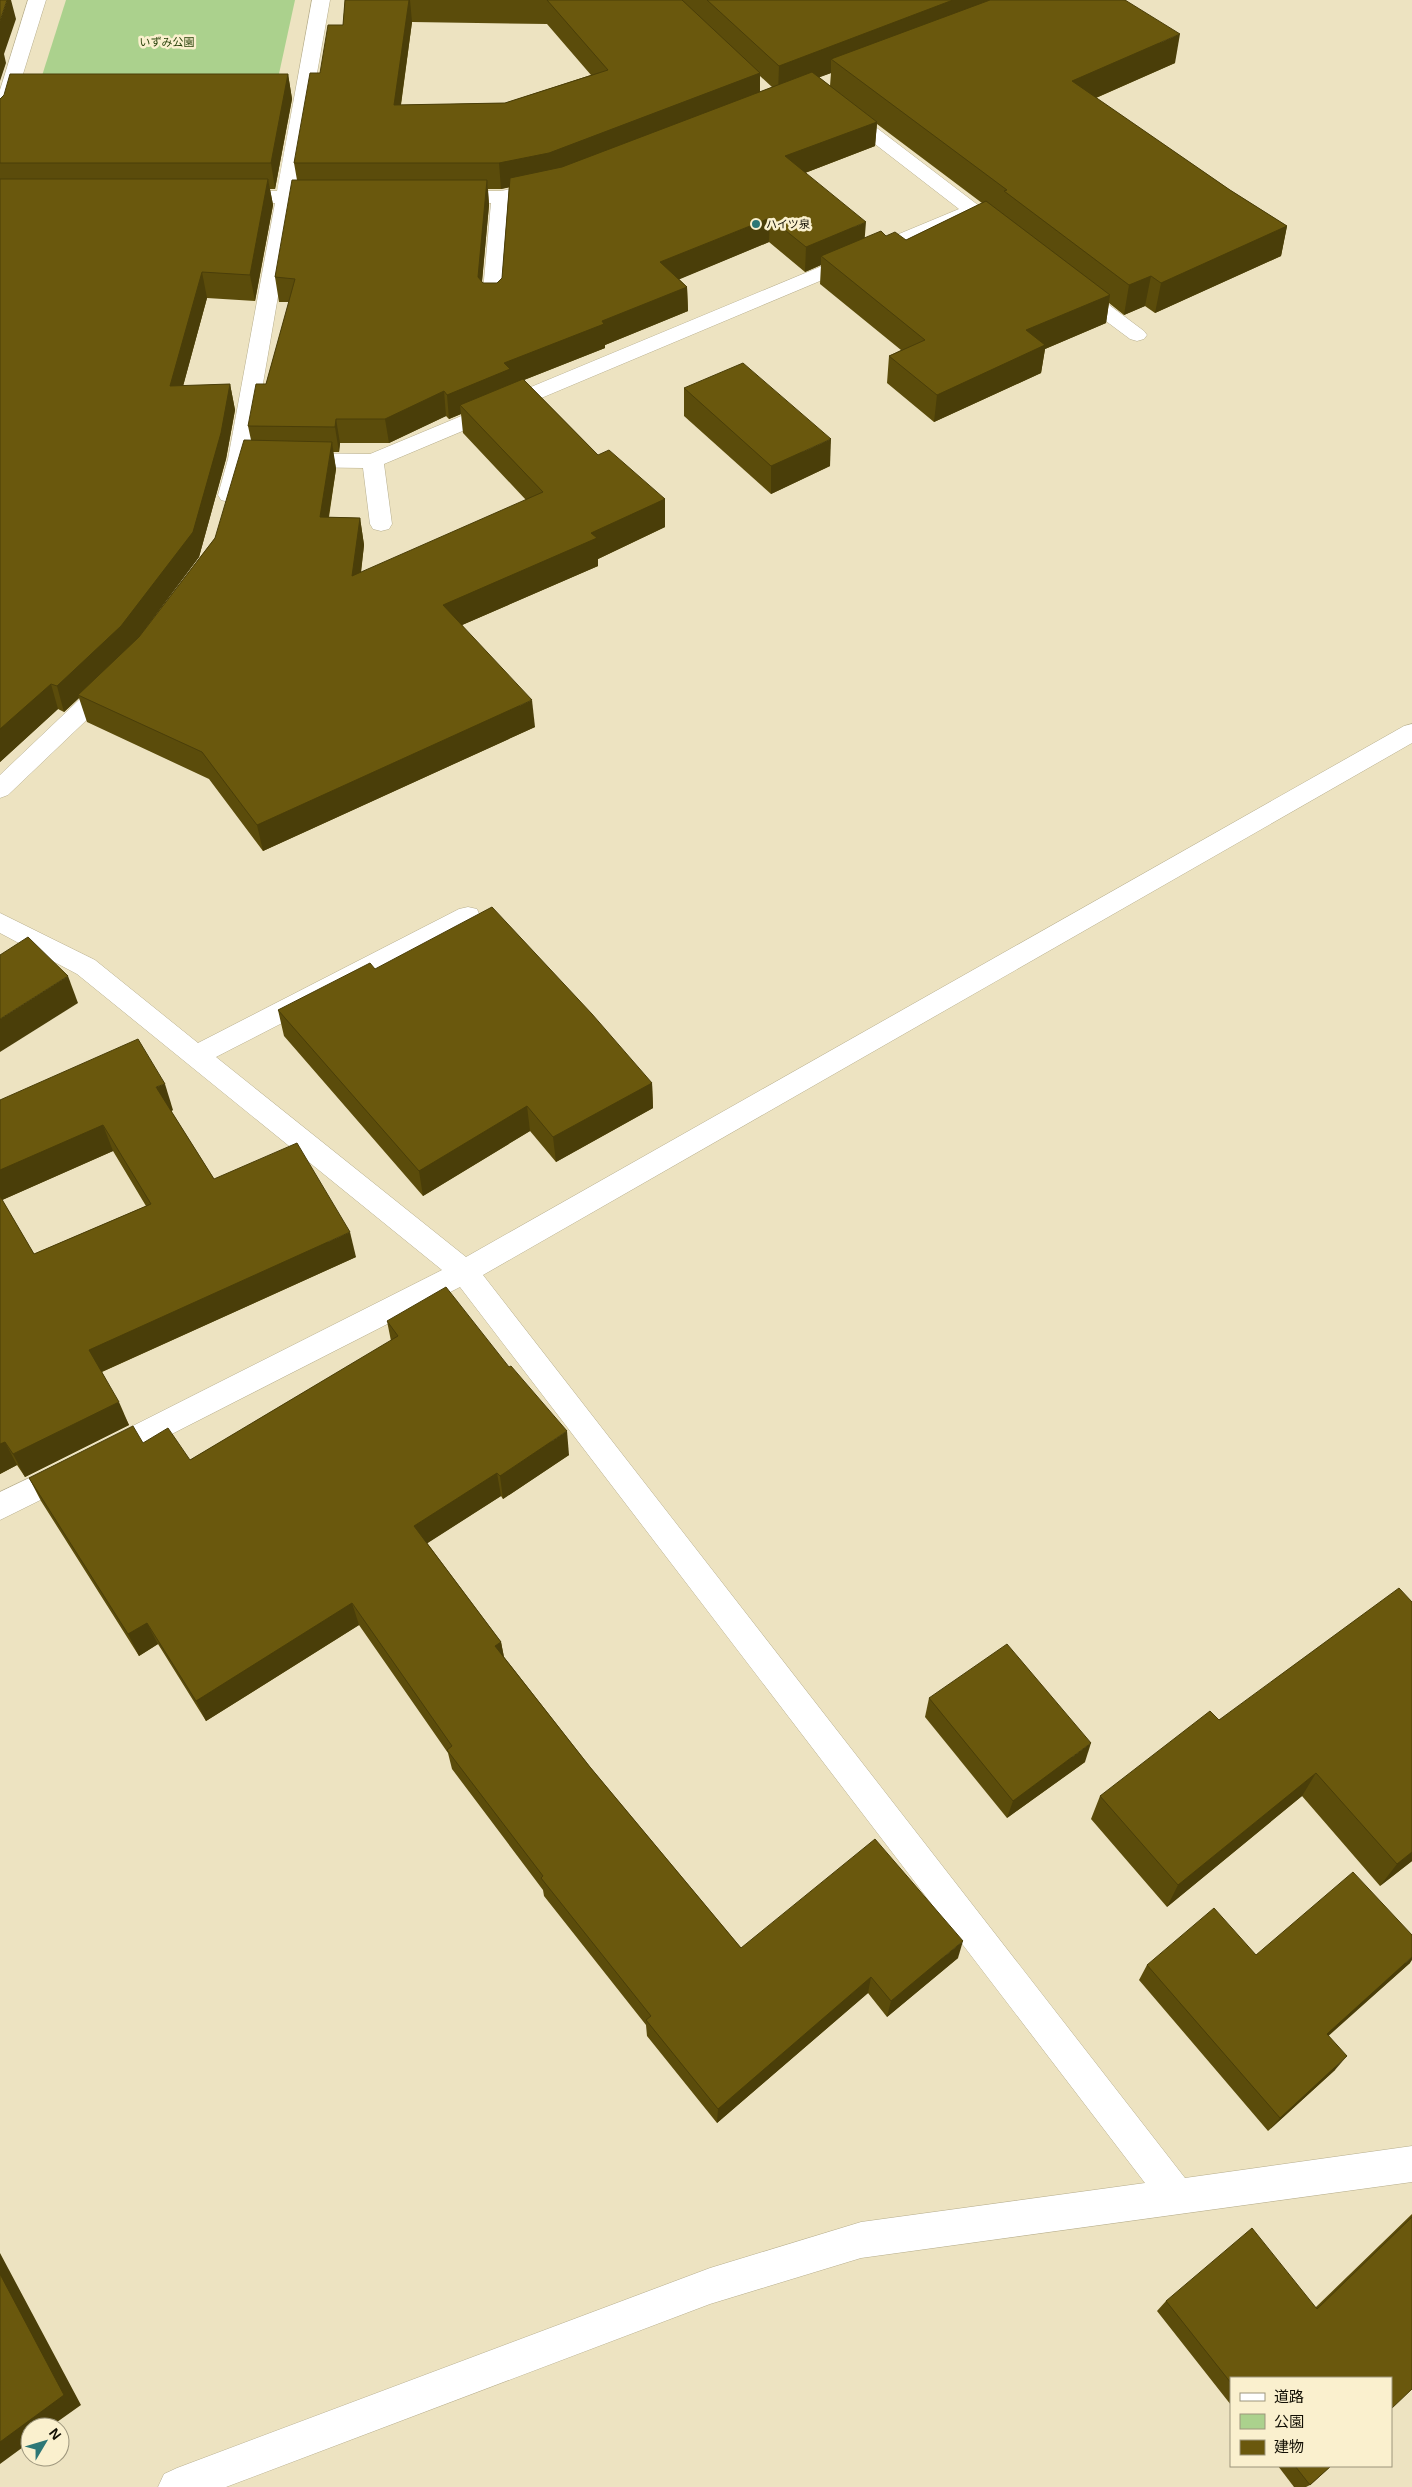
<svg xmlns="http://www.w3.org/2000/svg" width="1412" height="2487" font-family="Helvetica,'Noto Sans JP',sans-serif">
<rect width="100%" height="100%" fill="#ede3c1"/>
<polygon fill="#abd18d" points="66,0 295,0 277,83 40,82"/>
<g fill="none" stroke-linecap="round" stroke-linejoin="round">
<g stroke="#b7ae8d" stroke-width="1">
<g id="minor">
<polygon points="28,0 46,0 9,119 6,123 0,124 0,90"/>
<polygon points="312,0 330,0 296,191 333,193 335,197 333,201 294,203 250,459 240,495 237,500 229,502 221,500 218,495 228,459 275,203 227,201 225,197 227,193 234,191 277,191"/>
<polygon points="846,108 852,109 991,215 994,219 991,223 977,223 970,218 384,464 392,524 389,529 381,531 373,529 370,524 363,468 296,467 289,465 285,460 289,455 296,453 370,454 959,209 840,117 837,113 840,109"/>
<polygon points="545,182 552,184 554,188 552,192 510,201 502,302 499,306 485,306 482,302 491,203 445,201 443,197 445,193 452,191 501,191"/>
<polygon points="1078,285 1085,287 1144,331 1147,335 1144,339 1137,341 1130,339 1071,295 1068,291 1071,287"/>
<polygon points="110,676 118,678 121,684 118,690 8,795 0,798 0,775 102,678"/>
<polygon points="1412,724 1412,743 483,1275 1185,2178 1412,2146 1412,2182 861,2258 710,2304 226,2487 158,2487 164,2474 177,2468 710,2268 861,2222 1145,2183 460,1287 115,1463 105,1467 95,1463 90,1454 95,1445 442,1270 77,974 0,933 0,913 95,960 198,1043 459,909 468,907 477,909 480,916 477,923 216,1057 466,1257 1404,726"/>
<polygon points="69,1459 79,1463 84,1472 79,1481 0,1520 0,1492"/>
</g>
</g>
<use href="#minor" fill="#fff" fill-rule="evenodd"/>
</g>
<g fill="#5b4c0b" fill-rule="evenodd">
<path d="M345,0H1125L1175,63L1096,98L1230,190L1287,226L1281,256L1155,313L1145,306L1124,315L1109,303L1106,323L1045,349L1041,373L934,422L887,383L889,356L901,350L820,284L821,265L805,272L769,242L679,279L687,287L688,311L605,345V348L524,380L598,455L665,499V527L598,559V566L462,625L535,727L263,851L209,779L87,722L79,698L64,712L58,709L0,762V99L288,74L292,99L275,189H270L273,205L255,301L207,298L183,386L230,384L235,410L226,459L199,557L138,638L215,538L251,440L248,426L266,384L289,302H279L275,277L297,180L294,163L320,73L343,25ZM412,22L547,24L591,75L505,103L401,105ZM831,73L830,86L819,77ZM760,76L772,87L760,92ZM877,124L982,203L906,240L886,236L865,238L805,173L875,146ZM509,187L502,278L497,283H483L482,282L489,205L488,189H501ZM461,414L463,433L526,500L361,573L364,545L360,518L329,517L336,469L333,452H339L340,443H389L446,416L449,419Z"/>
<polygon points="684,388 830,466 771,494 684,416"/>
<polygon points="375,969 652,1083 653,1108 556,1162 530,1131 423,1196 284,1036 278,1010"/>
<path d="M0,1100L173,1110L171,1111L214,1179L356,1257L102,1372L129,1425L25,1477L17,1465L0,1474ZM113,1151L146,1206L34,1254L2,1200Z"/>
<polygon points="387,1321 569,1455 503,1499 501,1496 427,1543 501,1642 504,1657 590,1767 741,1948 958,1958 887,2017 868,1993 717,2123 647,2036 646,2025 544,1896 543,1890 452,1769 448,1753 359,1625 206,1721 158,1644 139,1656 41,1501 29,1478 143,1443 190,1460 391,1341"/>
<polygon points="1412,1602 1412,1861 1380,1886 1302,1796 1167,1907 1091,1819 1100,1796 1219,1720"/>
<polygon points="929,1698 1085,1762 1007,1818 925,1717"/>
<polygon points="1256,1955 1410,1963 1328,2035 1335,2070 1268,2131 1139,1980 1147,1965"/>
<polygon points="1412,2214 1412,2389 1231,2378 1231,2405 1157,2311 1166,2301 1316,2307"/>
<polygon points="1278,2466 1331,2466 1310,2485 1306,2487 1294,2487"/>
</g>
<g fill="#4a3e09">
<polygon points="7,0 11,0 16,19 4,54 6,63 0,81 0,21"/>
<polygon points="409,0 410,0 412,22 397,132 394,105"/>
<polygon points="953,0 1019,0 831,59 831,73 778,93 779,66"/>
<polygon points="1180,34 1175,63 1068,110 1072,81"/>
<polygon points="760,73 760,99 550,179 501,189 499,163"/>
<polygon points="288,74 292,99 275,189 271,163"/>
<polygon points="877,122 875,146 784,181 785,156"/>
<polygon points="268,179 273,205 255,301 250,275"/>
<polygon points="487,180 489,205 480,302 478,277"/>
<polygon points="770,218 769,242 661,287 660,262"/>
<polygon points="866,222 864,247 821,256 821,265 805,272 806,247"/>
<polygon points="1287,226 1281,256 1155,313 1161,283"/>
<polygon points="202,272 207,298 176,412 170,386"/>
<polygon points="1151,276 1145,306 1124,315 1129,285"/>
<polygon points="687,287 688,311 605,345 605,348 460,405 461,414 449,419 447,395 504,363 602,321"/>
<polygon points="1110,295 1106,323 1045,349 1041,373 934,422 937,395 1026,330"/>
<polygon points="230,384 235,410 226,459 199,557 128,652 78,695 79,698 64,712 57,686"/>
<polygon points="444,391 446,416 389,443 385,419"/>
<polygon points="336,419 340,443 339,452 335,427"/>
<polygon points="831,439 830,466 771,494 771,466"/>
<polygon points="332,442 336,469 324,545 320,517"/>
<polygon points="665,499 665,527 598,559 598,566 446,632 443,605 591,533"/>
<polygon points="360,518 364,545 357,604 352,576"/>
<polygon points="51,684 58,709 0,762 0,729"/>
<polygon points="532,700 535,727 263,851 257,825"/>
<polygon points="68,976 78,1003 0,1052 0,1019"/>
<polygon points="652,1083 653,1108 556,1162 553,1137"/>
<polygon points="165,1084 173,1110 165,1114 156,1087"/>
<polygon points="527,1106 530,1131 423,1196 419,1171"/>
<polygon points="103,1125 113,1151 0,1201 0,1170"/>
<polygon points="350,1232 356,1257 99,1373 89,1350"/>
<polygon points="119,1402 129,1425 25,1477 13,1454"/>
<polygon points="567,1431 569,1455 503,1499 500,1476"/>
<polygon points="5,1442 17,1465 0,1474 0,1444"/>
<polygon points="497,1473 501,1496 420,1548 414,1526"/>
<polygon points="352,1603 359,1625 206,1721 196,1701"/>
<polygon points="147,1623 158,1644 139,1656 128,1634"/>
<polygon points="501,1642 505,1663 495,1646"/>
<polygon points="1091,1743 1085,1762 1007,1818 1013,1801"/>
<polygon points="1316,1773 1302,1796 1167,1907 1178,1885"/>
<polygon points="1412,1852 1412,1861 1380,1886 1397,1864"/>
<polygon points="963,1941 958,1958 887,2017 891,2001"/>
<polygon points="1412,1957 1412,1960 1410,1963 1315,2048 1327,2034"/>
<polygon points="871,1977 868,1993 717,2123 718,2109"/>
<polygon points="1347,2056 1335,2070 1268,2131 1280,2118"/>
<polygon points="0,2253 81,2405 50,2427 30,2427 30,2442 0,2464"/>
</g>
<g fill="#6a580d" stroke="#4a3e09">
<polygon points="0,0 7,0 0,21"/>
<polygon points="345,0 409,0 394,105 505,103 608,70 547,0 682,0 760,73 549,153 499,163 294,163 310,73 320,73 328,25 343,25"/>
<polygon points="707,0 953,0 779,66"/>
<polygon points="990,0 1125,0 1180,34 1072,81 1230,190 1287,226 1161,283 1151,276 1129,285 1004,191 1007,190 831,59"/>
<polygon points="812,72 877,122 785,156 866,222 806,247 770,218 660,262 687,287 602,321 604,324 504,363 510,369 447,395 444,391 385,419 336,419 335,427 248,426 256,384 266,384 295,279 275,277 292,180 487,180 478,277 483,283 497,283 502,278 510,178 562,167"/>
<polygon points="10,74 288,74 271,163 0,163 0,99 4,95"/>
<polygon points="0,179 268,179 250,275 202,272 170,386 230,384 221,433 193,532 121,626 57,686 51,684 0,729"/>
<polygon points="986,201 1110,295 1026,330 1045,345 937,395 889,356 925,340 821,256 881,231 886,236 895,232 906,240"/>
<polygon points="743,363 831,439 771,466 684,388"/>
<polygon points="523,379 598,455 609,450 665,499 591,533 597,538 443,605 532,700 257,825 202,752 78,695 139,637 215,538 244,440 332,442 320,517 360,518 352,576 543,492 460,405"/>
<polygon points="492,907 592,1014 652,1083 553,1137 527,1106 419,1171 278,1010 370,963 375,969"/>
<polygon points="28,937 68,976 0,1019 0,955"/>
<polygon points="138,1039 165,1084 156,1087 214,1179 297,1143 350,1232 89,1350 119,1402 13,1454 5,1442 0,1444 0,1196 34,1254 151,1204 103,1125 0,1170 0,1100"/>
<polygon points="446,1287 509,1367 511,1366 567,1431 500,1476 497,1473 414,1526 501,1642 495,1646 590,1767 741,1948 875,1839 963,1941 891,2001 871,1977 718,2109 646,2020 651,2016 541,1878 543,1876 447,1750 452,1746 352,1603 196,1701 147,1623 128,1634 29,1478 133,1426 143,1443 168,1428 190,1460 398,1336 387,1321"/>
<polygon points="1399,1588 1412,1602 1412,1852 1397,1864 1316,1773 1178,1885 1100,1796 1210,1711 1219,1720"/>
<polygon points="1007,1644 1091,1743 1013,1801 929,1698"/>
<polygon points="1353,1872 1412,1935 1412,1957 1327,2034 1347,2056 1280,2118 1147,1965 1214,1908 1256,1955"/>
<polygon points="1412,2217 1412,2389 1391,2409 1391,2378 1231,2378 1231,2383 1166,2301 1252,2228 1317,2309"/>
<polygon points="0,2274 64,2395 0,2442"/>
<polygon points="1295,2466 1331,2466 1310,2485"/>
</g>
<circle fill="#2d7776" stroke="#faf0ce" stroke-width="2" cx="756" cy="224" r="5"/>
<g text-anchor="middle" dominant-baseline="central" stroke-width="5" stroke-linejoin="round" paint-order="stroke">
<g font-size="11" fill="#274109" stroke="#faf0ce">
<text x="167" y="42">いずみ公園</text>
</g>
<g font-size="11" fill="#120f04" stroke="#faf0ce" text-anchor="start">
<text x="766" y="224">ハイツ泉</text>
</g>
</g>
<rect x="1230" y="2377" width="162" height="90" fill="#faf0ce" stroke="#9d967d"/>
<rect x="1240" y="2393" width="25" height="8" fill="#ffffff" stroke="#9d967d"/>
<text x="1274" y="2402" font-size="15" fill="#120f04">道路</text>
<rect x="1240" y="2414" width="25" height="15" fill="#abd18d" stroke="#9d967d"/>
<text x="1274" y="2427" font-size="15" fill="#120f04">公園</text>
<rect x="1240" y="2440" width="25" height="15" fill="#6a580d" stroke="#9d967d"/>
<text x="1274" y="2452" font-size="15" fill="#120f04">建物</text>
<g transform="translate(45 2442) rotate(52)"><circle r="24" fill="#faf0ce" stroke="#9d967d"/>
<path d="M0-4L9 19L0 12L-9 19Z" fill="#2d7776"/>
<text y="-8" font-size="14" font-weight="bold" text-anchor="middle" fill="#120f04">N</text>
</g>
</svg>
